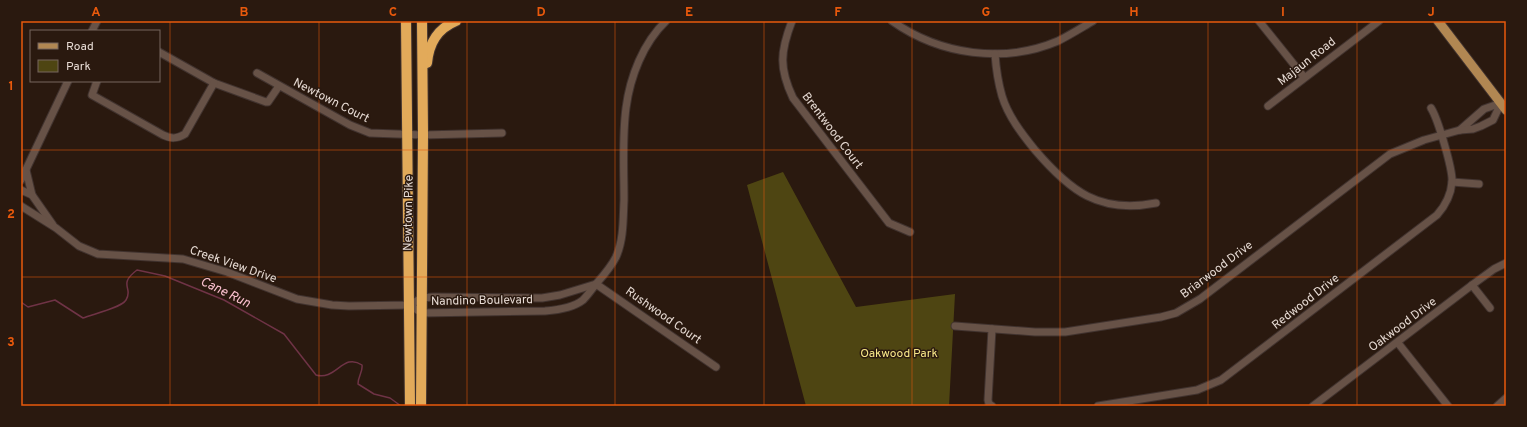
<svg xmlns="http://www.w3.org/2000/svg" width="1527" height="427" font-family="Overpass,sans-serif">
<rect width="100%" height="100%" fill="#2a190f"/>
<polygon fill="#4e4512" points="783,172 856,307 955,294 949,406 806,406 747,185"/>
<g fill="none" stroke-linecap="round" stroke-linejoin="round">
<path stroke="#6f3346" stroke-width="1.5" d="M21,302L28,307L55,300L83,318C93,314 121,308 126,300C134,288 117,285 137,270L165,276L224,300L284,334L316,375C336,381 343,352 362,365C363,372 358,376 358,384L374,394L390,398L401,406"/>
<g stroke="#41332f" stroke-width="9">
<g id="minor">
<path d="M792,21C780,52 779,68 793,98L889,223L910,232"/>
<path d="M892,21C940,55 1004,64 1058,41C1070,35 1081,28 1093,21"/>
<polyline points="1259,21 1304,77"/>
<polyline points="92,31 97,21"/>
<polyline points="159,52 214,83 266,102 268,102 279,86"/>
<path d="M995,54C996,68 998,82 1002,96C1008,116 1022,134 1035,150C1070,191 1099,214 1156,203"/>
<polyline points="257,73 350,125 370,133 423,135 502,133"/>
<path d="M97,81L92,95L163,135C171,139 177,139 185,134L214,83"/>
<polyline points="1268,106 1379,21"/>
<polyline points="1460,130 1484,109 1501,103"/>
<polyline points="26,170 32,195"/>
<polyline points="21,180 68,81"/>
<polyline points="1452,182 1479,184"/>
<polyline points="21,190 32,195 53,225"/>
<polyline points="21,206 56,228 79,246 98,254 183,259 227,272 297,299 332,305 349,306 409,305 422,298 433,297 542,298 560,295 596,284"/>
<polyline points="596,284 716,367"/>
<polyline points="1472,285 1490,308"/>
<path d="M409,305L422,313L545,311C558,310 573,308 583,300C588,295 592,289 596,284C604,275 611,267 616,257C624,239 623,218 624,200C624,170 622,138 626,108C630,77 643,43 666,21"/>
<polyline points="955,326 1035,332 1065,332 1161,317 1176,313 1200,299 1390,154 1424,140 1460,130 1473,129 1481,126 1493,120 1501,103"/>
<polyline points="992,329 988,400 989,404 992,406"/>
<polyline points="1398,343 1448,406"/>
<path d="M1098,406L1197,390L1221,380L1437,215C1445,206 1451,194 1452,182C1453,170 1438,119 1431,108"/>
<polyline points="1313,406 1472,285 1494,269 1506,263"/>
<polyline points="1497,406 1506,398"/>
</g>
</g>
<g stroke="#41332f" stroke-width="11">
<polyline id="major" points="1438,21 1506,110"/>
</g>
<g stroke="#41332f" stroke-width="12">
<g id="highway">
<polyline points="406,21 410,406"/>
<path d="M427,63C429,43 437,29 456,21"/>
<polyline points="421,406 423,135 422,21"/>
</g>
</g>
<use href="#minor" stroke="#675247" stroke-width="7"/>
<use href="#major" stroke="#b18752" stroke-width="9"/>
<use href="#highway" stroke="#e2aa5a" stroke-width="10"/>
</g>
<path fill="none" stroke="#e8590c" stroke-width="1" stroke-opacity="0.55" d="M170,21V406M319,21V406M467,21V406M615,21V406M764,21V406M912,21V406M1060,21V406M1208,21V406M1357,21V406M21,150H1506M21,277H1506"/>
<g text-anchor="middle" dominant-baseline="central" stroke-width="3" stroke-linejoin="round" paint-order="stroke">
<g font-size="12" fill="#e7dbd4" stroke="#2a190f">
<text transform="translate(1307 62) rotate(-38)">Majaun Road</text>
<text transform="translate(331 101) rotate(27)">Newtown Court</text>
<text transform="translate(832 131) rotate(53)">Brentwood Court</text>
<text transform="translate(409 213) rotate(-89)">Newtown Pike</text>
<text transform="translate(233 265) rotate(19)">Creek View Drive</text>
<text transform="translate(1217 270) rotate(-37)">Briarwood Drive</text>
<text transform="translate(482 301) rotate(-1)">Nandino Boulevard</text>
<text transform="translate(1306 302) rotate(-38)">Redwood Drive</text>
<text transform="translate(663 316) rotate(35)">Rushwood Court</text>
<text transform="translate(1403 325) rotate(-37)">Oakwood Drive</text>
</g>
<g font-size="12" fill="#f7e688" stroke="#2a190f">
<text x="899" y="354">Oakwood Park</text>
</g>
<g font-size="13" font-style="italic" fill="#fdc2d1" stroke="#2a190f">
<text transform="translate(225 293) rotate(26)">Cane Run</text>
</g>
</g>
<rect width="1527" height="427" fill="none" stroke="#2a190f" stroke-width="44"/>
<rect x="30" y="30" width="130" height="52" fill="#2a190f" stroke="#76675e"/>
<rect x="38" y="43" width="20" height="6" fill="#b18752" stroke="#76675e"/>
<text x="66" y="50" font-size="12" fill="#e7dbd4">Road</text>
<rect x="38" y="60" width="20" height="12" fill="#4e4512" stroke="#76675e"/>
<text x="66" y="70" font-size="12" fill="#e7dbd4">Park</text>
<rect x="22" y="22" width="1483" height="383" fill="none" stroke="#e8590c" stroke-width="1.5"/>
<g font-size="13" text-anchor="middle" font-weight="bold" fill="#e8590c">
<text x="96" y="16">A</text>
<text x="244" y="16">B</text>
<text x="393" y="16">C</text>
<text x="541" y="16">D</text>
<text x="689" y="16">E</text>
<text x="838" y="16">F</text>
<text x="986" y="16">G</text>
<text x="1134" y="16">H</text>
<text x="1283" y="16">I</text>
<text x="1431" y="16">J</text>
<text x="11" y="90">1</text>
<text x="11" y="218">2</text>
<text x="11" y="346">3</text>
</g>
</svg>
